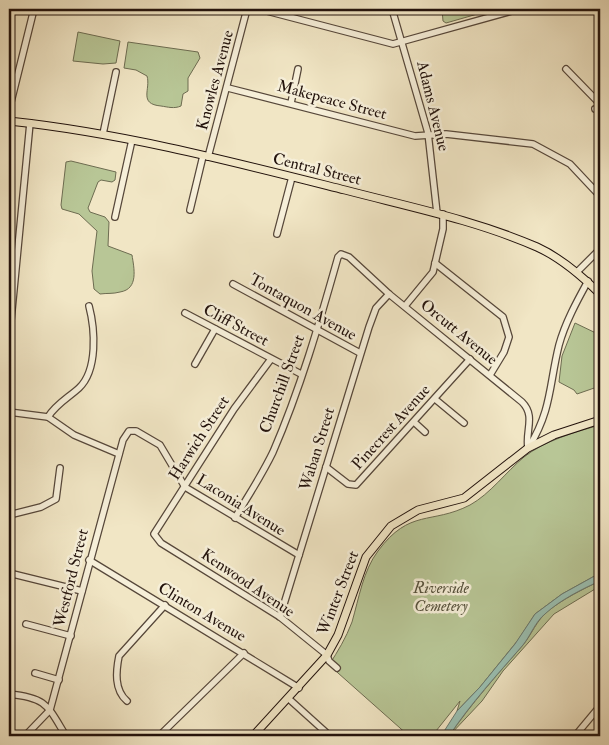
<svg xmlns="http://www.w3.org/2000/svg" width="609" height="745" font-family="'IM FELL Double Pica',serif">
<rect width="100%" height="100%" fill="#f1e6c5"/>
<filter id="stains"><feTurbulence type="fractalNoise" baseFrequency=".004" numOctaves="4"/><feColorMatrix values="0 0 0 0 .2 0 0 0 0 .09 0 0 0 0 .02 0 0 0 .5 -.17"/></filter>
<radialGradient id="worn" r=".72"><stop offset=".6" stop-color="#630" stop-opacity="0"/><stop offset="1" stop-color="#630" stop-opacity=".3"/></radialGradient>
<g fill="#b8c696" stroke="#6d6c51">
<polygon points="442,9 482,9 482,10 481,13 446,23 443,21"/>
<polygon points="78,32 120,41 116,63 103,64 73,61"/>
<path d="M128,42L198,52L200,58L188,78V91L183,94L181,106C174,109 168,107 161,106C138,104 151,89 147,76L136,70L124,68Z"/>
<path d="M71,161L116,172L115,180L112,182L101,180L98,182L88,208L90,212L105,217L109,222L108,246L132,255C134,268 139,289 120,292C113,294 107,293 100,294L94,289L92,271L97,231L79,214L62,209L61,205L66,162Z"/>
<polygon points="575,323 600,335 600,386 577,394 574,390 559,382 562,356"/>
<path d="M600,425V568L596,570L600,569V573L562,594L535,614L518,640L480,687L457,711L460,701L432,736H409L329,665C338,651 346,638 352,622C359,598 363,571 378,551C410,508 431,525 470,505C490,494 506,472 524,457C544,441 575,432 600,425Z"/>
<path d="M600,581V586L554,614L503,671L482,701L449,736C471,704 497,675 523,645C532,634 536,621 548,611C563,599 583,589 600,581Z"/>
</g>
<path fill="#9bc0b2" stroke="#6b7a70" d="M600,573V581C582,589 560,600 545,614C535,622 531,635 523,645C497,675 471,703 449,736H441L457,711L480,687L515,644L535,614L562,594Z"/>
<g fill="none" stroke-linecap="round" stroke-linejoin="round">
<g stroke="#56473a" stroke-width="8">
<g id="minor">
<polyline points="259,9 393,44 519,9"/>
<polyline points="392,9 428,133 437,213"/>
<polyline points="566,69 600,104"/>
<polyline points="228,88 415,136 446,134 533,144 570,164 600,196"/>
<polyline points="291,103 298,69"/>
<polyline points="595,109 600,108"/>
<polyline points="9,110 34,9"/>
<polyline points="103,134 116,72"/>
<polyline points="208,157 247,9"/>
<polyline points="190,210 203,156"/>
<polyline points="115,217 132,140"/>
<polyline points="277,234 292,177"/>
<polyline points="435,263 503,317 509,337 504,352 490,375"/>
<polyline points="577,272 600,249"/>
<polyline points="233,284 360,353"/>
<polyline points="405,306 433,272 443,229 443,214"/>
<polyline points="185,313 301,374"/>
<polyline points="9,341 30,123"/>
<polyline points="271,359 234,409 154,534 161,543 280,617 327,655 329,661 337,668"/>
<polyline points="195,364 215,329"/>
<polyline points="435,399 464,423"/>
<polyline points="9,412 48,417 74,435 119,454"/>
<path d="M48,417C56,404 68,398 79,388C98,370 95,329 89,306"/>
<polyline points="414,422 425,432"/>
<path d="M529,447C552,409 549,385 559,345C565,323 577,301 588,281"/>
<polyline points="326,467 348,484 356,485 470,359"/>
<polyline points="9,515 41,507 56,499 60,468"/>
<path d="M235,518C248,496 262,475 273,452C300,390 320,321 338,257L341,254L349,257L389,294L522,402C536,416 525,431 528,448"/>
<polyline points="89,560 299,688"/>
<polyline points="9,573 82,591"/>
<polyline points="280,617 369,327 376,308 389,294"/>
<polyline points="26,624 71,636"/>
<polyline points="35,673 59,680"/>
<path d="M9,694C47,698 47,705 66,736"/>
<polyline points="289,699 330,736"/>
<path d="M127,701C114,690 116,671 119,656L165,605"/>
<polyline points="9,736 11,736"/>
<polyline points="25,736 50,710 123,440 129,431 136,431 160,445 185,487 299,555"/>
<polyline points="159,736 244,653"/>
<polyline points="575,736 600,706"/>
</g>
</g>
<g stroke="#22120c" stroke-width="9">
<g id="major">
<path d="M9,121C123,133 234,162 345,190C410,207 475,220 537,247C561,258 581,275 600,294"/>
<polyline points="253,736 327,655 338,635 366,557 391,526 418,510 464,498 528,448 554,435 600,420"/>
</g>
</g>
<use href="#minor" stroke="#f6efd9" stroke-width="5.5"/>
<use href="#major" stroke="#f1e6c5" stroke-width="7"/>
</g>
<g text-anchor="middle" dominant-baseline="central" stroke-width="5" stroke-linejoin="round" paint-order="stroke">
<g font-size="16" fill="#22120c" stroke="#f6efd9">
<text transform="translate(215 80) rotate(-75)">Knowles Avenue</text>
<text transform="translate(332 100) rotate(15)">Makepeace Street</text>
<text transform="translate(433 106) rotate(76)">Adams Avenue</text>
<text transform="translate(317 169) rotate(14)">Central Street</text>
<text transform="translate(303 307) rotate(29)">Tontaquon Avenue</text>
<text transform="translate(236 325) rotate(28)">Cliff Street</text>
<text transform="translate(459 332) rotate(39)">Orcutt Avenue</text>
<text transform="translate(282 384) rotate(-70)">Churchill Street</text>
<text transform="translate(391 427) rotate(-48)">Pinecrest Avenue</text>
<text transform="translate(199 438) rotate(-57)">Harwich Street</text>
<text transform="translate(317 449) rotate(-73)">Waban Street</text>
<text transform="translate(241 505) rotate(32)">Laconia Avenue</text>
<text transform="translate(71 578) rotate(-76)">Westford Street</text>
<text transform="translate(248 583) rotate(34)">Kenwood Avenue</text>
<text transform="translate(338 593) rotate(-69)">Winter Street</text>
<text transform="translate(202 612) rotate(31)">Clinton Avenue</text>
</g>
<g font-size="16" font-style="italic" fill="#56513c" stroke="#f6efd9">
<text x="441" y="588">Riverside<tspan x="441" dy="18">Cemetery</tspan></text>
</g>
</g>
<rect width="609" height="745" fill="none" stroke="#f1e6c5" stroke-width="30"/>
<rect x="10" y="10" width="589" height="725" fill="none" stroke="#22120c" stroke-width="2.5"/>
<rect x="15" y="15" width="579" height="715" fill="none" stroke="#22120c"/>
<rect width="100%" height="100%" filter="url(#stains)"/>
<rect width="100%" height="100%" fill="url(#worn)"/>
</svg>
